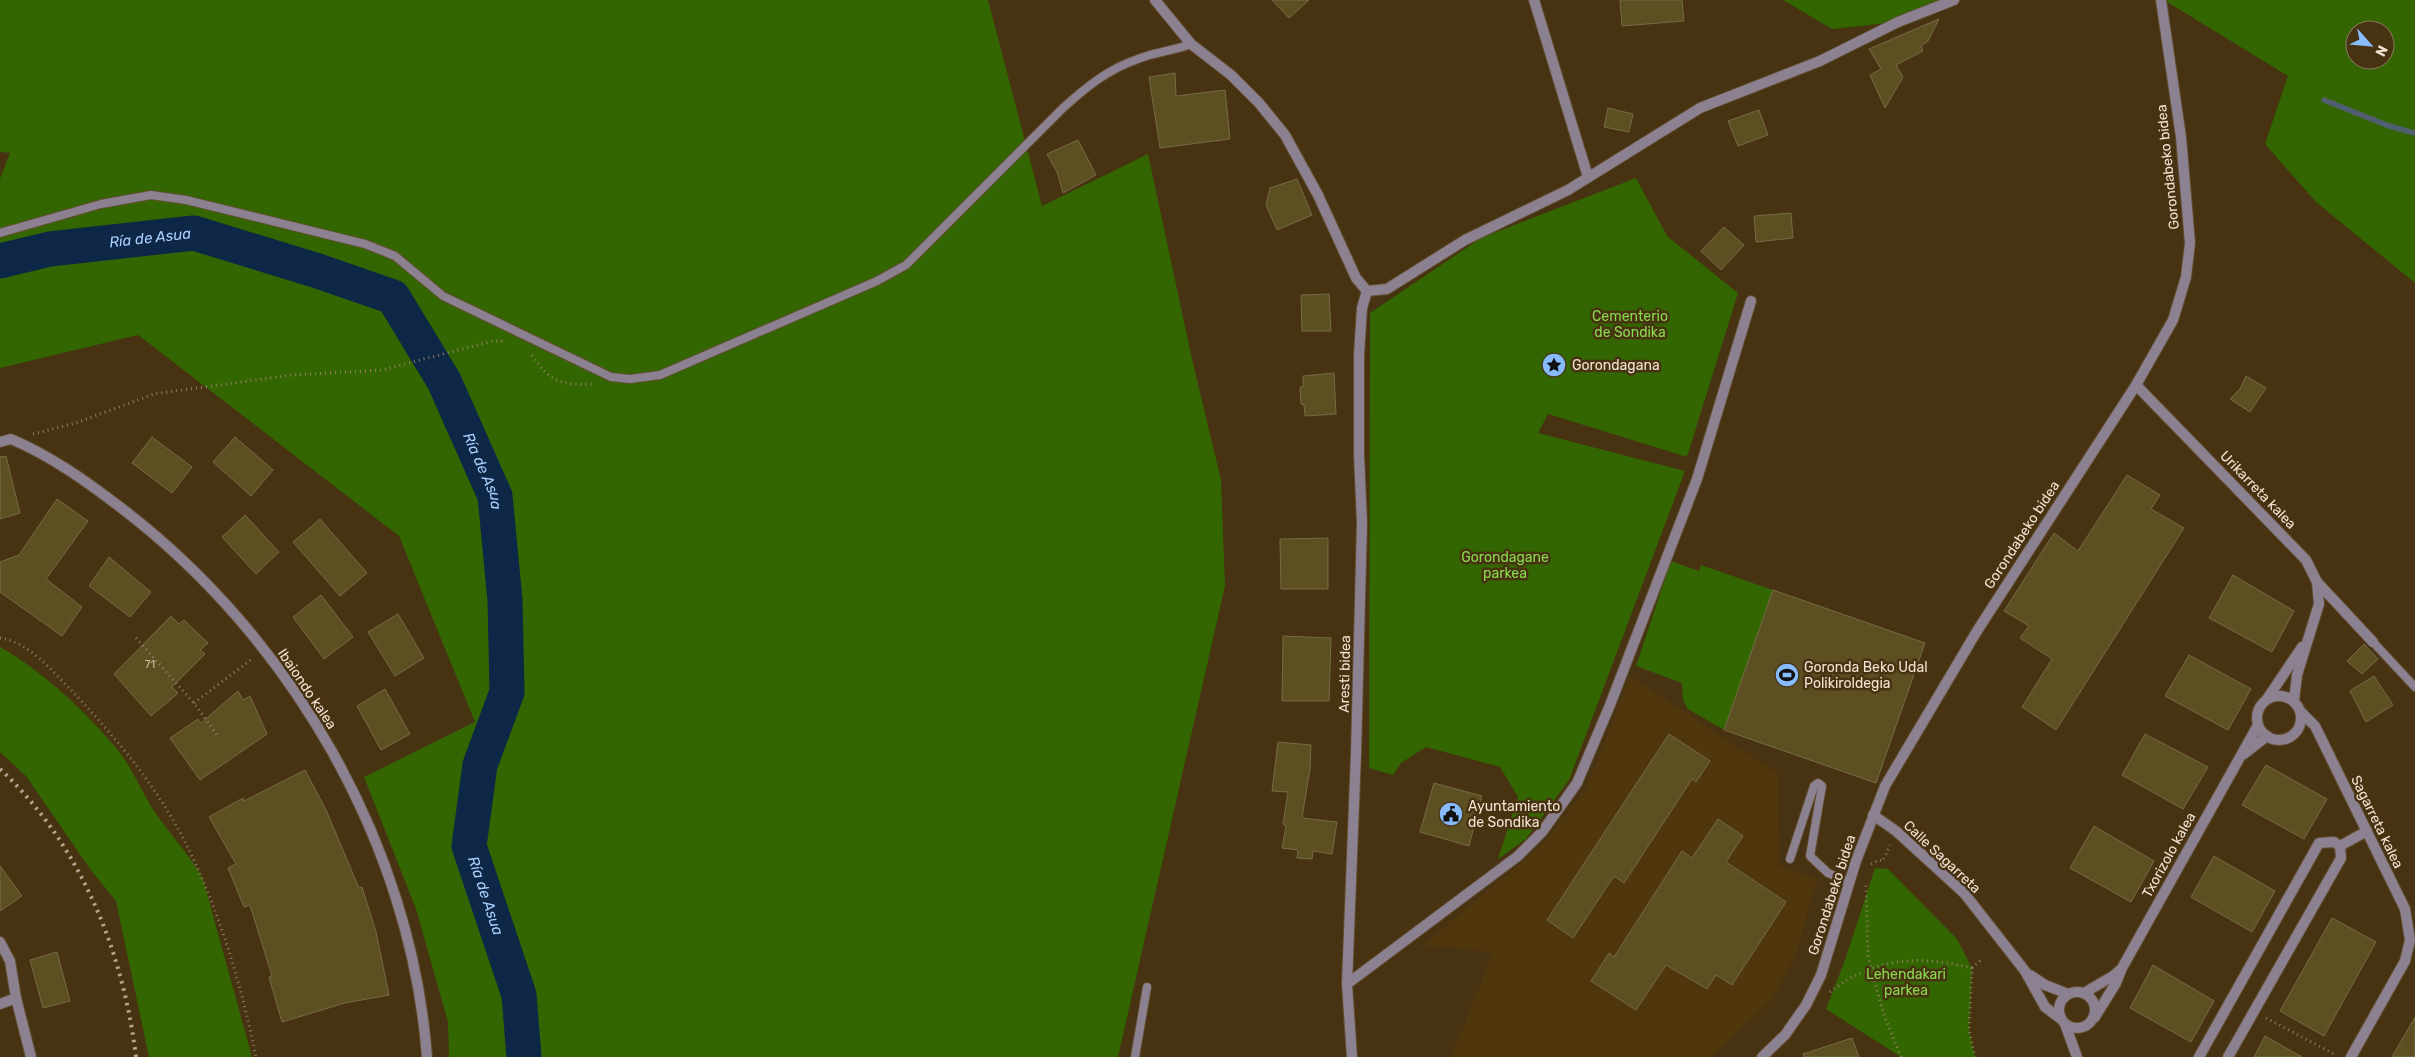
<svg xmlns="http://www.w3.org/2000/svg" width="2415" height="1057" font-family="Rubik,sans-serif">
<rect width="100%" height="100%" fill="#473212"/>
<polygon fill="#4f360d" points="1630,676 1778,773 1780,866 1817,879 1796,955 1772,999 1711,1057 1451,1057 1493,952 1423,945 1542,845 1587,787"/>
<g fill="#360" fill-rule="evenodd">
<polygon points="0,0 988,0 1042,206 1148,154 1192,359 1221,480 1225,586 1118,1057 449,1057 448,1022 416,909 364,777 475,722 399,536 138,335 0,368 0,179 10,153 0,152"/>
<polygon points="1783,0 1954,0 1898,22 1832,29"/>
<path d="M2164,0H2415V283L2316,202L2265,144L2288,76ZM2355,30H2385V60H2355Z"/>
<polygon points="1636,178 1667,236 1738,293 1687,457 1548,414 1538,433 1685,471 1569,780 1526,839 1498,859 1518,797 1500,767 1426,747 1401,763 1393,775 1369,768 1370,313 1481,238"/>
<polygon points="1671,561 1699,571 1701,565 1925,643 1876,783 1724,730 1688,709 1683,700 1682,683 1636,666"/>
<path d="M0,647C44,672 84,710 117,749C132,767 141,791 154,811C170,834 189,854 203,879L252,1057H149L116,901L90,869L26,776L0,752Z"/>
<polygon points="1875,868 1888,869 1957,939 1972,968 1969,1030 1975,1057 1901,1057 1826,1009 1845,960"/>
</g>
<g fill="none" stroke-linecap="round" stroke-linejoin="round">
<polyline stroke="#525f70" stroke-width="5.5" points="2324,100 2389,126 2415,133"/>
<path stroke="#0e2746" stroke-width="35" id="s1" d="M0,261L50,249L194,233L318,271L393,297L444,381L495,496L505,600L507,692L480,765L469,846L519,995L524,1057"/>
</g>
<g fill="#5c5023" stroke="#766b46">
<polygon points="1272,0 1309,0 1289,18"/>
<polygon points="1620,0 1682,0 1684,21 1622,26"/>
<polygon points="1939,19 1928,41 1921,46 1923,51 1896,65 1903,77 1885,108 1870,75 1881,69 1869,49"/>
<polygon points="1175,73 1176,96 1225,90 1230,139 1160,148 1149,77"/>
<polygon points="1608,108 1633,114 1629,132 1604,127"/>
<polygon points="1759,110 1768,135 1738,146 1728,121"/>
<polygon points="1078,140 1096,175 1063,193 1057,172 1047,154"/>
<polygon points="1297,179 1312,215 1277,230 1266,205 1270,188"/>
<polygon points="1791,213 1793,238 1756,242 1754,216"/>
<polygon points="1724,227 1744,245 1721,270 1701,251"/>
<polygon points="1329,294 1331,331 1302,331 1301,295"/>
<polygon points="1334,373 1336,414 1305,416 1304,405 1301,404 1300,387 1303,387 1303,376"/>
<polygon points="2246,376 2266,388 2250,412 2230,399 2240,389"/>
<polygon points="152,437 192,467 172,493 132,463"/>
<polygon points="235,437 273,470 251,496 213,462"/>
<polygon points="6,456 20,513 0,519 0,457"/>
<polygon points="2127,475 2160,495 2151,509 2184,528 2056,730 2022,707 2052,659 2020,638 2029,626 2004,611 2054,533 2078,551"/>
<polygon points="57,499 88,521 46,579 82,607 62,636 0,592 0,562 19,555"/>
<polygon points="245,515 279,552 256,574 222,537"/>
<polygon points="320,519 367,573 340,596 293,542"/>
<polygon points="1328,538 1328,589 1281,589 1280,539"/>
<polygon points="109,557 151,592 130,617 89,586"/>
<polygon points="2233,575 2294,611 2272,652 2209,618"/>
<polygon points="1773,590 1925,643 1876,783 1724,730"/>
<polygon points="321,595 353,637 324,659 293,617"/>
<polygon points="398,614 424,658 395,676 368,632"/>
<polygon points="171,616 179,624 184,620 208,643 200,650 205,654 172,687 178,693 151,716 114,674"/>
<polygon points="1283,636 1331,638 1329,701 1282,701"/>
<polygon points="2364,644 2378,659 2362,674 2347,661"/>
<polygon points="2189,655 2251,689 2228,730 2165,696"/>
<polygon points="2374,676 2393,705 2366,722 2350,691"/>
<polygon points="385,689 410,734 381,750 357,706"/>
<polygon points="238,691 243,700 250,696 267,734 200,780 170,738 198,719 201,723"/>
<polygon points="1669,734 1710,761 1696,782 1692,779 1624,883 1614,876 1573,938 1547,920"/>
<polygon points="2145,734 2208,767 2183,809 2122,775"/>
<polygon points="1278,742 1311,745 1310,769 1302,818 1337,822 1332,854 1313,851 1312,859 1297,858 1298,850 1282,848 1286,826 1283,824 1288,792 1272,791"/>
<polygon points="2266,765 2327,799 2304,839 2242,805"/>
<polygon points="305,770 326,810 359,888 362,887 376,932 389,995 345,1003 282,1022 269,977 272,976 250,905 244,907 228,868 236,864 209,817 243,798 244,801"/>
<polygon points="1434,783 1482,796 1469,846 1420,832"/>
<polygon points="1718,819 1743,836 1726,862 1786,902 1732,985 1716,975 1707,989 1666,965 1636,1010 1591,981 1609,953 1614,957 1682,851 1692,858"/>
<polygon points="2094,826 2154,861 2131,902 2070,868"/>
<polygon points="2214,856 2275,891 2252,932 2191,897"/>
<polygon points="0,866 22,896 0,911"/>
<polygon points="2332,918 2376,942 2324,1036 2280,1011"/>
<polygon points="57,952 70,1001 43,1008 30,960"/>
<polygon points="2153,965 2214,1001 2191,1042 2130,1008"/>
<polygon points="2415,1017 2415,1057 2392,1057"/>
<polygon points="2265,1036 2302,1057 2254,1057"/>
<polygon points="1852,1038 1859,1057 1804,1057 1803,1054"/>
</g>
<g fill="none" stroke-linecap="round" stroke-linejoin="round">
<g stroke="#624e31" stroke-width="10">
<g id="lane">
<path d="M0,233L101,204L151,195L186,200L365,244L395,256L443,296L611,377L630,379L660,375L877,281L906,265L1063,108C1085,88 1108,69 1138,59C1155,52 1173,51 1191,44"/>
<polyline points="2373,642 2415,687"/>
<polyline points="1790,859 1814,786 1818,783 1822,786 1810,856 1828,873 1849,882"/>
<polyline points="1135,1057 1147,987"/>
</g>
</g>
<g stroke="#624e31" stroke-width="12">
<g id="street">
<polyline points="1155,0 1191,44 1231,75 1259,103 1285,135 1318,195 1356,278 1367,291"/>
<polyline points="1534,0 1588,177"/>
<polyline points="1367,291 1387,289 1465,240 1568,190 1700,108 1820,61 1898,22 1954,0"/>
<polyline points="2136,385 2306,560 2317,582 2319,604 2297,675 2294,701"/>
<path d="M0,442L11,439C51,456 86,481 120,507C290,636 411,843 427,1057"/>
<polyline points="2317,582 2373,642"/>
<circle cx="2279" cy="718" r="22"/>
<polyline points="2267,699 2302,647"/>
<polyline points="2301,712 2315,726 2405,909 2410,940 2405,961 2351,1057"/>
<polyline points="2244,754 2267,736"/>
<polyline points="1873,815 1896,831 1964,893 2025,971 2045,1007 2061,1019"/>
<polyline points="0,942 10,961 16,998 31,1057"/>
<polyline points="2030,975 2045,985 2068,994"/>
<polyline points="1347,984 1518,856 1542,832 1577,783 1610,705 1697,479 1751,301"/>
<circle cx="2077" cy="1010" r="18"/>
<polyline points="2084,993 2113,976 2120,970"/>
<polyline points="0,1004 16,998"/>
<polyline points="2095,1017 2116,983 2122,968 2258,725"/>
<polyline points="2065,1024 2077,1057"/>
<polyline points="1352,1057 1347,984 1356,753 1362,523 1359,455 1359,355 1362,308 1367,291"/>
<polyline points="1762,1057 1785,1035 1806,1005 1821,975 1856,861 1885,786 1977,631 2136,385 2173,320 2186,277 2190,243 2181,137 2161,0"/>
<polyline points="2199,1057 2319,843 2334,842 2340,846"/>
<polyline points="2228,1057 2341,858 2340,846 2367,831"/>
</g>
</g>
<g stroke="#907e64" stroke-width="3" stroke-dasharray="1 4" stroke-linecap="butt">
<path d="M532,355C549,381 561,386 593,384"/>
<polyline points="33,434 76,423 154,394 292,375 382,370 493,341 503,341"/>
<path d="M0,638C29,642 52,671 72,691C103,724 133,758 158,796C207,868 239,972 256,1057"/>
<polyline points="136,638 194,703 217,735"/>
<polyline points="194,703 252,659"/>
<polyline points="1871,864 1879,860 1883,861 1890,845"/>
<polyline points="1972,968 1981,960"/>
<polyline points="1830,992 1848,979 1871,969 1868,955 1866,882"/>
<polyline points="2266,1018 2334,1054"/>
<path d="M1901,1057L1884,1015L1871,969C1904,956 1937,960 1972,968L1969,1030L1975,1057"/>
</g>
<use href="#lane" stroke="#8b8190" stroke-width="8"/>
<use href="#street" stroke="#8b8190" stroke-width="10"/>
<path stroke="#b5a48e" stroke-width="4" stroke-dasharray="2.5 5" stroke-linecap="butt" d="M0,769C80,844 123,950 136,1057"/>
</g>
<defs>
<g id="sight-disc" transform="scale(1.25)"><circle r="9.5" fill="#87bbfc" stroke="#473212"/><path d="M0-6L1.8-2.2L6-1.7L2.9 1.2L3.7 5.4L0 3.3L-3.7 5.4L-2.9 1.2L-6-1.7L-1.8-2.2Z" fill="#111"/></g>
<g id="stadium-disc" transform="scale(1.25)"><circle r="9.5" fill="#87bbfc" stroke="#473212"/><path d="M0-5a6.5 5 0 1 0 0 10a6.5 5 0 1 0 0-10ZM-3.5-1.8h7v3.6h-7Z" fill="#111"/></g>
<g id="civic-disc" transform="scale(1.25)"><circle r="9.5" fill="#87bbfc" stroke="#473212"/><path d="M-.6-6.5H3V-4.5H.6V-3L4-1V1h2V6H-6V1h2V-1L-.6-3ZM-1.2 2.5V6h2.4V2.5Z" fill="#111"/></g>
</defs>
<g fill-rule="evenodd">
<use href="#sight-disc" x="1554" y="365"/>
<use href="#stadium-disc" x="1787" y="675"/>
<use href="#civic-disc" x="1451" y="814"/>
</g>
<g text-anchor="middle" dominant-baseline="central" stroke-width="5" stroke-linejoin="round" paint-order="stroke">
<g font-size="11" fill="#ccbea6">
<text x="150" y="664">71</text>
</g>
<g font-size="14" fill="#f1e3d2" stroke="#473212">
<text transform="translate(2168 167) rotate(-96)">Gorondabeko bidea</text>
<text transform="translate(2258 490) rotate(46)">Urikarreta kalea</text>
<text transform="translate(2022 535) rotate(-57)">Gorondabeko bidea</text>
<text transform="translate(1345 674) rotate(-89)">Aresti bidea</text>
<text transform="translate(307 689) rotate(56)">Ibaiondo kalea</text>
<text transform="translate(2377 822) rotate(64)">Sagarreta kalea</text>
<text transform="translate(2169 855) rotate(-61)">Txorizolo kalea</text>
<text transform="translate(1942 857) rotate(43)">Calle Sagarreta</text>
<text transform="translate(1832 895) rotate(-72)">Gorondabeko bidea</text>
</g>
<g font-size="14" fill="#88db4e" stroke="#473212">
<text x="1630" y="316">Cementerio<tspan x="1630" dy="16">de Sondika</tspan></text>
<text x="1505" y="557">Gorondagane<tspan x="1505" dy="16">parkea</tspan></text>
<text x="1906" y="974">Lehendakari<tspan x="1906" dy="16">parkea</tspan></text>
</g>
<g font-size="14" fill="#f1e3d2" stroke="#473212" text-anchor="start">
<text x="1572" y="365">Gorondagana</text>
<text x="1804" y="667">Goronda Beko Udal<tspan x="1804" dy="16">Polikiroldegia</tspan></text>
<text x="1468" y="806">Ayuntamiento<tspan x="1468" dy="16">de Sondika</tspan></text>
</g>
<g font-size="15" font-style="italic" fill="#a9cefd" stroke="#473212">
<text stroke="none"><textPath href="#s1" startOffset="152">Ría de Asua</textPath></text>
<text stroke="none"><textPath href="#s1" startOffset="602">Ría de Asua</textPath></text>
<text stroke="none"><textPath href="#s1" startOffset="1038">Ría de Asua</textPath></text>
</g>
</g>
<g transform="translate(2370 45) rotate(117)"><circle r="24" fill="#473212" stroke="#8b795f"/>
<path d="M0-4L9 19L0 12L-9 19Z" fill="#87bbfc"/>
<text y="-8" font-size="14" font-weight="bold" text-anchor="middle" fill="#f1e3d2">N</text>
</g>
</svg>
